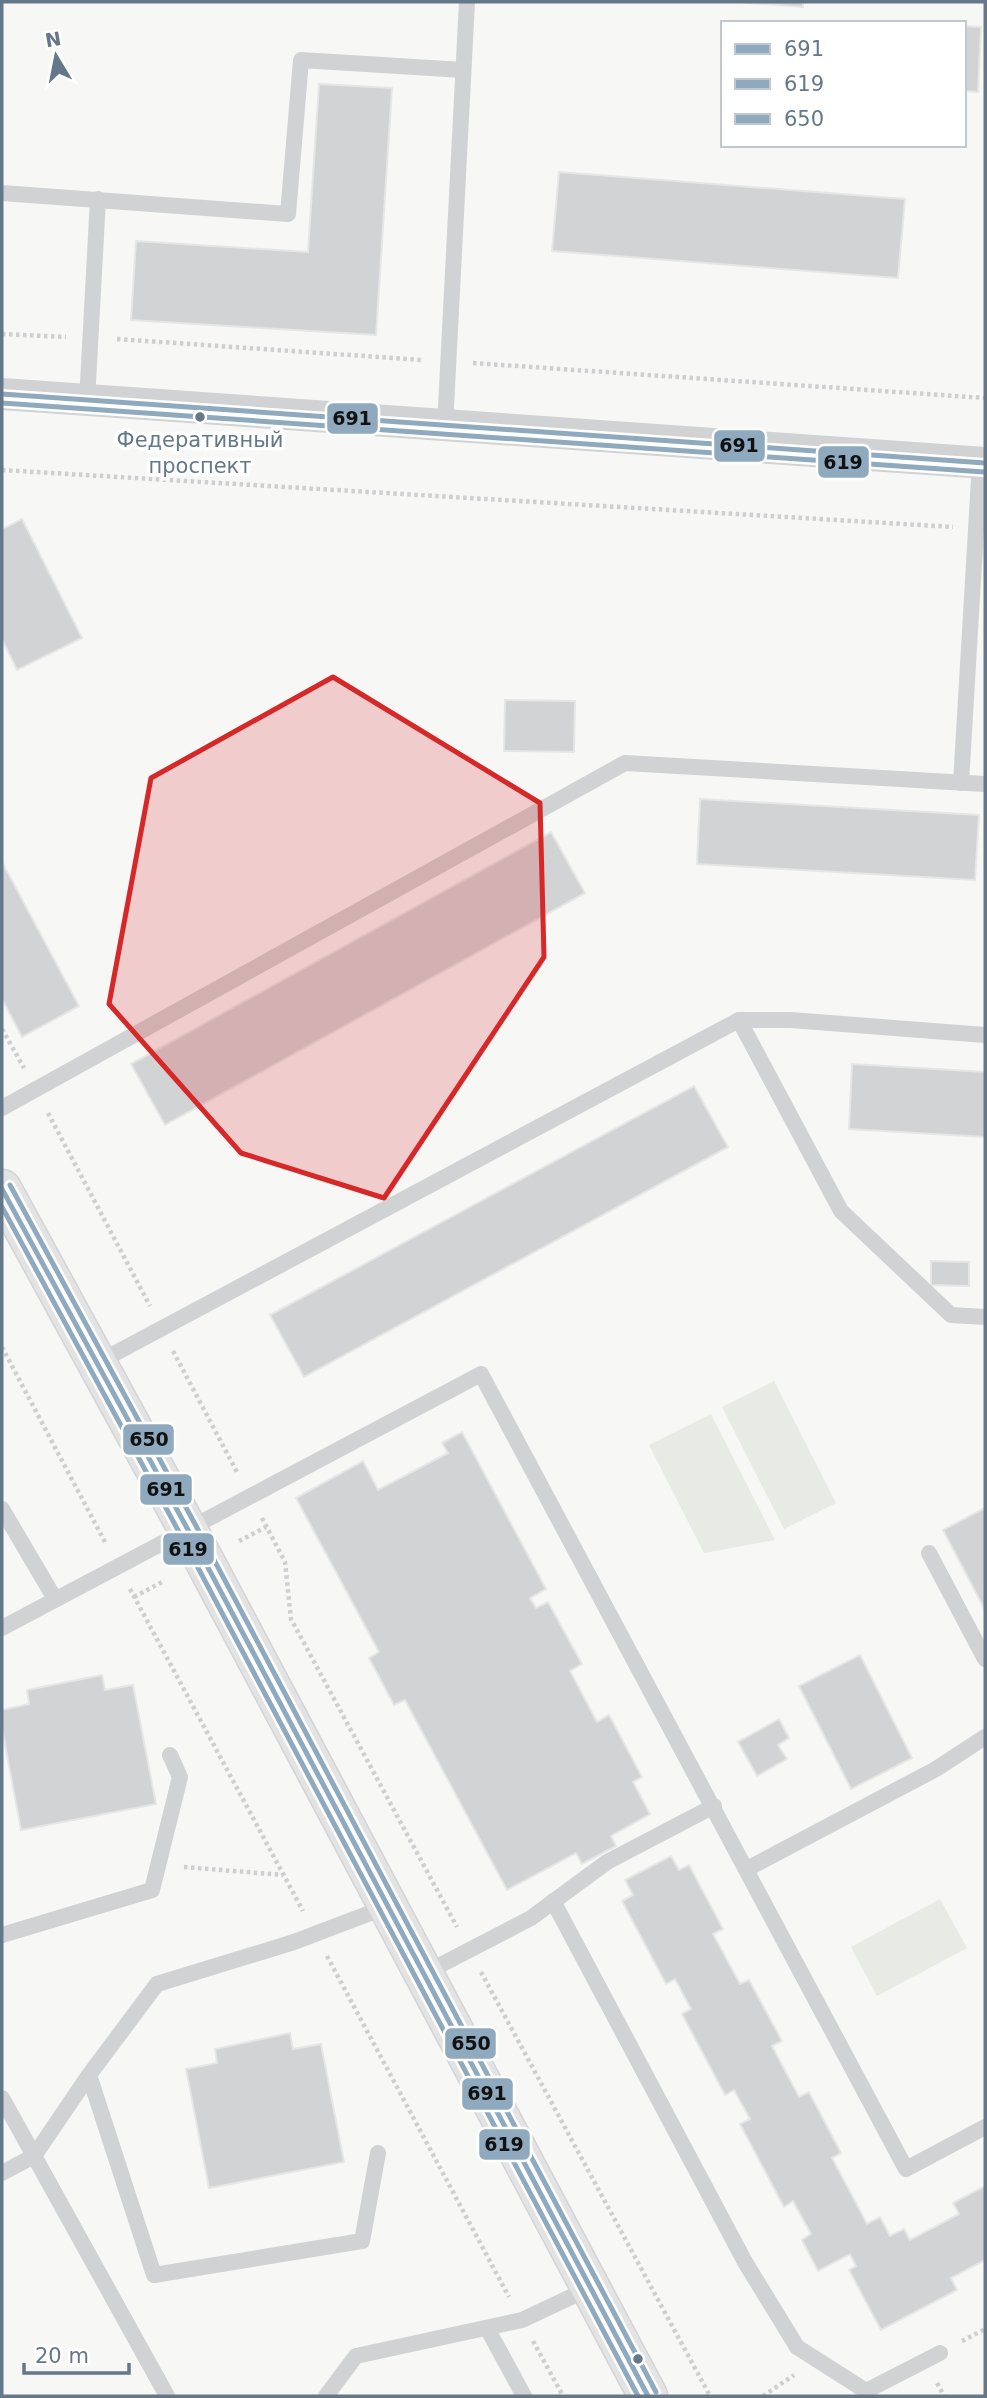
<svg xmlns="http://www.w3.org/2000/svg" width="987" height="2398" font-family="'DejaVu Sans',sans-serif">
<rect width="100%" height="100%" fill="#f7f7f6"/>
<g fill="#e7ebe4">
<polygon points="774,1381 836,1503 784,1529 722,1407"/>
<polygon points="711,1414 775,1540 704,1553 649,1445"/>
<polygon points="940,1899 967,1948 877,1996 851,1947"/>
</g>
<g fill="#d2d3d4" stroke="#e6e6e6" stroke-width="2">
<polygon points="738,2 803,2 803,7"/>
<polygon points="964,26 981,27 978,92 964,91"/>
<polygon points="319,84 392,88 376,335 131,320 136,241 308,252"/>
<polygon points="559,172 905,199 898,278 552,251"/>
<polygon points="22,519 82,638 17,670 2,639 2,529"/>
<polygon points="505,700 575,701 574,752 504,751"/>
<polygon points="700,799 979,815 975,880 697,864"/>
<polygon points="551,832 585,893 165,1125 131,1064"/>
<polygon points="2,862 79,1006 22,1037 2,999"/>
<polygon points="852,1064 985,1072 985,1137 849,1129"/>
<polygon points="694,1086 728,1147 304,1377 270,1315"/>
<polygon points="931,1261 969,1262 969,1286 931,1285"/>
<polygon points="462,1432 546,1589 530,1598 536,1608 548,1602 582,1664 570,1671 597,1722 609,1715 642,1777 633,1782 650,1814 611,1836 616,1846 582,1864 576,1853 507,1890 405,1700 394,1705 369,1658 379,1652 296,1498 363,1461 378,1490 448,1453 442,1443"/>
<polygon points="985,1508 985,1610 943,1530"/>
<polygon points="860,1655 912,1758 851,1789 799,1686"/>
<polygon points="102,1675 105,1690 133,1685 156,1804 21,1830 2,1728 2,1710 29,1704 27,1690"/>
<polygon points="779,1719 789,1738 778,1745 787,1759 757,1776 738,1742"/>
<polygon points="671,1856 679,1870 689,1865 723,1929 713,1934 740,1984 749,1980 782,2041 772,2046 799,2097 809,2092 841,2153 832,2158 867,2224 880,2217 890,2236 904,2229 910,2240 959,2214 953,2203 985,2186 985,2264 983,2261 951,2278 957,2290 881,2330 849,2270 856,2266 850,2254 818,2271 802,2240 811,2234 793,2201 784,2207 740,2124 750,2119 734,2090 725,2095 682,2014 691,2009 675,1979 666,1984 622,1901 633,1895 625,1880"/>
<polygon points="290,2033 293,2049 321,2044 344,2162 209,2188 186,2069 217,2063 215,2049"/>
</g>
<g fill="none" stroke-linecap="round" stroke-linejoin="round">
<g stroke="#d2d4d6" stroke-width="41">
<polyline id="secondary" points="2,1189 187,1528 648,2396"/>
</g>
<g stroke="#cdcfd0" stroke-width="4.5" stroke-dasharray="3.5 3.5" stroke-linecap="butt">
<polyline points="2,334 66,337"/>
<polyline points="117,339 422,360"/>
<polyline points="473,363 985,398"/>
<polyline points="2,470 953,527"/>
<polyline points="2,1029 24,1068"/>
<polyline points="48,1113 150,1306"/>
<polyline points="2,1347 106,1544"/>
<polyline points="173,1351 238,1474"/>
<polyline points="262,1518 285,1562 291,1619 457,1927"/>
<polyline points="239,1541 266,1527"/>
<polyline points="130,1589 303,1911"/>
<polyline points="134,1597 164,1581"/>
<polyline points="184,1867 283,1875"/>
<polyline points="327,1956 509,2297"/>
<polyline points="481,1972 710,2396"/>
<polyline points="533,2341 563,2396"/>
<polyline points="962,2341 985,2329"/>
<polyline points="937,2383 944,2396"/>
<polyline points="763,2396 794,2375"/>
</g>
<g stroke="#d1d2d3" stroke-width="16">
<polyline points="2,193 288,214 301,60 463,70"/>
<polyline points="87,401 98,199"/>
<polyline points="445,426 467,2"/>
<polyline points="961,783 980,462"/>
<polyline points="739,1020 841,1211 951,1315 985,1317"/>
<polyline points="2,1108 625,763 985,784"/>
<polyline points="97,1363 739,1020 791,1020 985,1035"/>
<polyline points="2,1509 55,1599"/>
<polyline points="929,1553 985,1659"/>
<polyline points="2,1628 481,1374 906,2169 985,2127"/>
<polyline points="747,1869 936,1769 985,1737"/>
<polyline points="553,1901 745,2262 797,2347 866,2391 940,2353"/>
<polyline points="2,1935 152,1890 180,1777 170,1755"/>
<polyline points="425,1973 531,1918 607,1862 714,1806"/>
<polyline points="2,2098 167,2396"/>
<polyline points="378,2153 362,2241 154,2275 89,2075 157,1984 294,1942 386,1907"/>
<polyline points="2,2173 34,2156 89,2075"/>
<polyline points="487,2328 524,2396"/>
<polyline points="326,2396 356,2356 522,2320 590,2288"/>
</g>
<polyline stroke="#d1d2d3" stroke-width="32" points="2,394 985,463"/>
<use href="#secondary" stroke="#e3e3e4" stroke-width="38"/>
<g stroke="#fff" stroke-width="10">
<g id="bus-1">
<polyline points="2,394 985,463"/>
<polyline points="2,1189 187,1528 648,2396"/>
</g>
</g>
<g stroke="#fff" stroke-width="10">
<g id="bus-2">
<polyline points="2,403 984,472"/>
<polyline points="2,1207 179,1532 638,2396"/>
</g>
</g>
<g stroke="#fff" stroke-width="10">
<polyline id="bus-3" points="10,1185 195,1524 656,2392"/>
</g>
<use href="#bus-1" stroke="#8faabe" stroke-width="5"/>
<use href="#bus-2" stroke="#8faabe" stroke-width="5"/>
<use href="#bus-3" stroke="#8faabe" stroke-width="5"/>
</g>
<path fill="#d62828" fill-opacity="0.2" stroke="#d62828" stroke-width="5" stroke-linejoin="round" d="M333,677L540,803L544,957L384,1198L241,1153L109,1004L151,778Z"/>
<g fill="#657889" stroke="#fff" stroke-width="2.5">
<circle cx="200" cy="417" r="6"/>
<circle cx="638" cy="2359" r="6"/>
</g>
<g text-anchor="middle" dominant-baseline="central" stroke-width="7" stroke-linejoin="round" paint-order="stroke">
<g font-size="21" fill="#657889" stroke="#fff">
<text x="200" y="440">Федеративный<tspan x="200" dy="26">проспект</tspan></text>
</g>
</g>
<g stroke="#fff" stroke-width="2.5">
<rect x="326" y="402" width="53" height="33" rx="7" fill="#8faabe"/>
<rect x="713" y="429" width="53" height="34" rx="7" fill="#8faabe"/>
<rect x="817" y="445" width="53" height="34" rx="7" fill="#8faabe"/>
<rect x="122" y="1423" width="53" height="33" rx="7" fill="#8faabe"/>
<rect x="139" y="1473" width="54" height="33" rx="7" fill="#8faabe"/>
<rect x="162" y="1532" width="53" height="34" rx="7" fill="#8faabe"/>
<rect x="444" y="2027" width="53" height="33" rx="7" fill="#8faabe"/>
<rect x="461" y="2077" width="53" height="34" rx="7" fill="#8faabe"/>
<rect x="478" y="2128" width="53" height="33" rx="7" fill="#8faabe"/>
</g>
<g font-size="19" text-anchor="middle" font-weight="bold" fill="#111">
<text x="352" y="425">691</text>
<text x="739" y="452">691</text>
<text x="843" y="469">619</text>
<text x="149" y="1446">650</text>
<text x="166" y="1496">691</text>
<text x="188" y="1556">619</text>
<text x="471" y="2050">650</text>
<text x="487" y="2100">691</text>
<text x="504" y="2151">619</text>
</g>
<rect width="987" height="2398" fill="none" stroke="#657889" stroke-width="7"/>
<rect x="721" y="21" width="245" height="126" fill="#ffffff" stroke="#c1c9d0" stroke-width="2"/>
<rect x="735" y="44" width="35" height="10" fill="#8faabe" stroke="#c1c9d0" stroke-width="2"/>
<text x="784" y="56" font-size="21" fill="#657889">691</text>
<rect x="735" y="79" width="35" height="10" fill="#8faabe" stroke="#c1c9d0" stroke-width="2"/>
<text x="784" y="91" font-size="21" fill="#657889">619</text>
<rect x="735" y="114" width="35" height="10" fill="#8faabe" stroke="#c1c9d0" stroke-width="2"/>
<text x="784" y="126" font-size="21" fill="#657889">650</text>
<g transform="translate(56 56) rotate(350)" stroke="#ffffff" stroke-width="5" paint-order="stroke">
<path d="M0-5L12 26L0 18L-12 26Z" fill="#657889"/>
<text y="-10" font-size="19" font-weight="bold" text-anchor="middle" fill="#657889">N</text>
</g>
<path d="M24 2363v10h105v-10" fill="none" stroke="#657889" stroke-width="3.5"/>
<text x="35" y="2363" font-size="21" fill="#657889" stroke="#ffffff" stroke-width="5" paint-order="stroke">20 m</text>
</svg>
